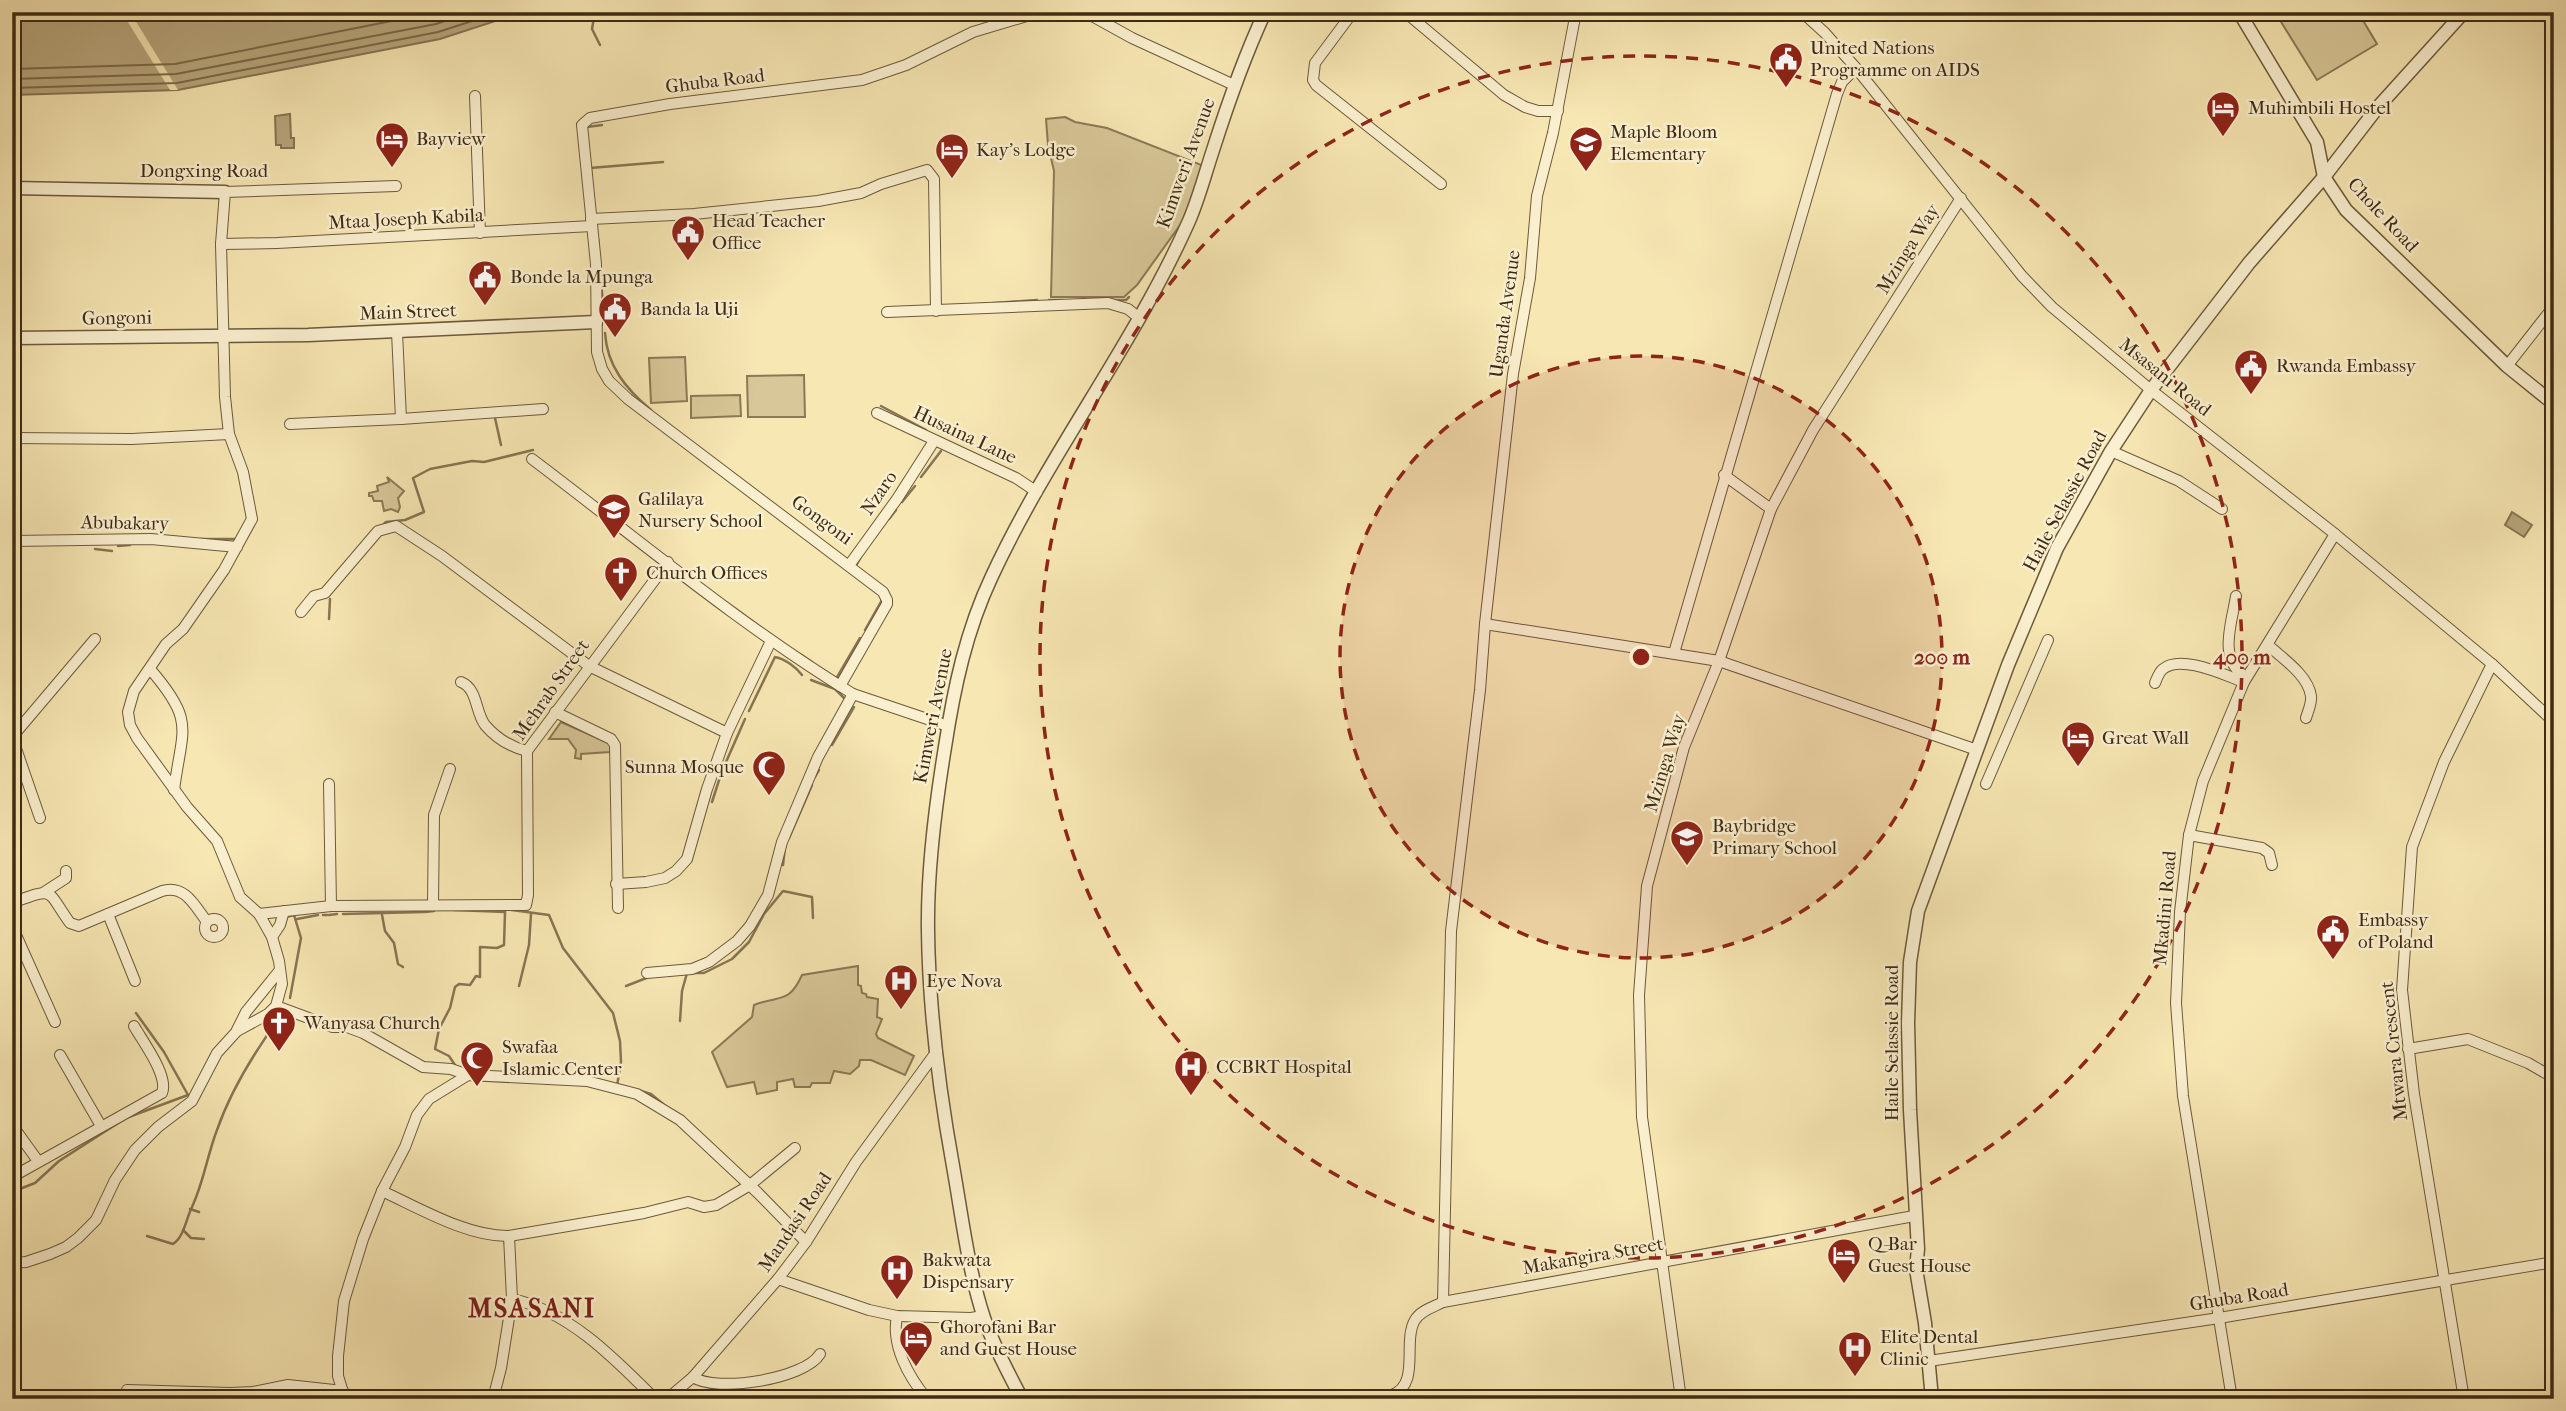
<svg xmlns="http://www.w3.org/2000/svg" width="2566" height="1411" font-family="'IM FELL French Canon',serif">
<rect width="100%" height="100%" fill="#f7e7b3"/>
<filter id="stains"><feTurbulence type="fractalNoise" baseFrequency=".00286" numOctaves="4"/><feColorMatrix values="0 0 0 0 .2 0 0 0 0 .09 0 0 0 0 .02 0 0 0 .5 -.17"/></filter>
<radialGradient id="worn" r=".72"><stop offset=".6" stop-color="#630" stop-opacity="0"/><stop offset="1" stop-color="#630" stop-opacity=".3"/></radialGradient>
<g fill="#d8c798" stroke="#8b7956" stroke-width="2">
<polygon points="2275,12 2358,12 2377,44 2317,80"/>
<polygon points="1065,117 1075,122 1107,128 1204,166 1188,214 1137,285 1124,297 1051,297 1054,171 1048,145 1046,119"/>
<polygon points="685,357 687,401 651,403 649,358"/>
<polygon points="804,375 805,417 748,417 747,376"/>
<polygon points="740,395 741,416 691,418 691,396"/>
<polygon points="387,477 404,491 398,498 400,507 398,512 391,509 384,511 382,501 374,501 372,496 369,496 369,493 378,491 377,486 389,482"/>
<polygon points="561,722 611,744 610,752 581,754 581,759 575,758 576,750 568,739 549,739"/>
<path d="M858,966V985L861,986L862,993L866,994L867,997L878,999L877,1017L882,1019L876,1034L878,1038L914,1056L905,1075L871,1060H860L859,1066L850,1074L834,1071L830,1083H812L810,1087H795L793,1079L777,1082V1090L757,1094L754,1082L727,1087L712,1052L752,1017L754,1005C780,995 789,1004 802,975Z"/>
</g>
<g fill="#b8a77d" stroke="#877553" stroke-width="2">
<polygon points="12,12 523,12 440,39 178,90 12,95"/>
<polygon points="290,114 291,138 294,138 294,148 281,148 281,145 276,145 275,116"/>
<polygon points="2512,512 2532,525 2524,537 2505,525"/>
</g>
<polygon fill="#f7e7b3" points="132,15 178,90 170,90 126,19"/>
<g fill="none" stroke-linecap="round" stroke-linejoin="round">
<g stroke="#7b6948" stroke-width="2">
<polyline points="12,69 175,64 437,12"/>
<polyline points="12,79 176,74 436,24 471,12"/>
<polyline points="12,88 177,83 438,32 500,12"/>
</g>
<g stroke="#877553" stroke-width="2.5">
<polyline points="595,12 592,29 600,45"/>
<polyline points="587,127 602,125"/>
<polyline points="590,168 663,162"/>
<polyline points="598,239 604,320"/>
<polyline points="1049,300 1063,300"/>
<polyline points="1112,300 1126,300 1129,297"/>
<polyline points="981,304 1037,300"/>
<path d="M605,333C607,366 626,389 651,410"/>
<polyline points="881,406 926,430"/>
<polyline points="495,418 501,445"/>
<polyline points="921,477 941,451"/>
<polyline points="902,502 915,486"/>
<polyline points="889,519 896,510"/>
<polyline points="382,526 386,522 405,520 424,512 413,478 430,469 472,461 484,462 533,450"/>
<polyline points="201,539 236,539"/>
<polyline points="118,546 130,545"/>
<polyline points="95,549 112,551"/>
<polyline points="857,564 862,555"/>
<polyline points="329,619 330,599"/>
<polyline points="865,630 882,600 880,596"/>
<polyline points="800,654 812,662"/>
<polyline points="834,678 836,679 860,638"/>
<polyline points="811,680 835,689 845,699 844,702"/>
<path d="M749,711L775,657C785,659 796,667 802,675"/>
<polyline points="832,745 854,707"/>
<polyline points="726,762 745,719"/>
<polyline points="815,777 819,770"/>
<polyline points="712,802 722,771"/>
<polyline points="789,838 812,785"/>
<polyline points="783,865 785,847"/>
<polyline points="454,910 505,912 505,909 549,915 563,948 613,1013 620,1041 621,1062 617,1086"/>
<polyline points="425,912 434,911"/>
<polyline points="343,914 424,912"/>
<polyline points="323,915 327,915"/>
<polyline points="329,915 337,914"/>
<polyline points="382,915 385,931 394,943 398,964 403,967"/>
<polyline points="286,917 294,915 301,938 290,998"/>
<polyline points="297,919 318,915"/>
<polyline points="691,973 704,973 732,959 749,942 764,914 783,891 812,897 813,918"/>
<polyline points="519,986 529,945 531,914"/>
<polyline points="626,986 649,977"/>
<polyline points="680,1021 682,991 687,973"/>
<polyline points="455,1065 449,1056 435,1049 439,1029 450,1008 455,987 459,984 470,985 476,976 480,977 480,947 497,948 504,945 505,912"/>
<polyline points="641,1091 651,1094 668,1108"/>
<polyline points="12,1192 35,1183 59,1161 126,1118 188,1095 164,1052 136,1013"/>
<polyline points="190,1209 199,1212"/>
<polyline points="183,1230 191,1238 204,1239"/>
<path d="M147,1236L173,1244C184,1237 186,1219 192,1207C204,1181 207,1156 217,1130C232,1087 257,1048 283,1013"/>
</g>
<g stroke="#6c5a3c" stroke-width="12">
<g id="minor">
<polyline points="1085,12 1132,38 1234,85"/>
<polyline points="1353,12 1315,63 1313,80 1316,85 1441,184"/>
<polyline points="1405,12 1504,95 1525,107 1538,111 1558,111"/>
<polyline points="1802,12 1825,33 1856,68 2022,276 2052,307 2151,390 2335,534 2492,664 2554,722"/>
<polyline points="475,96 480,233"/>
<polyline points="591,219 694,214 818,201 861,193 881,184 927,170 934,179 936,311"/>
<polyline points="221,244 277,243 592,226"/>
<polyline points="887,312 1108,303 1128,309 1138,317"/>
<polyline points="397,332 401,419"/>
<polyline points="2507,366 2554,306"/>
<polyline points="877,413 1016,478 1037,492"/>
<polyline points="290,424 401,419 543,409"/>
<polyline points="12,438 132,439 229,434"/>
<polyline points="2111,451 2179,481 2222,509"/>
<path d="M532,459C638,539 740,625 853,694L948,726"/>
<polyline points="1724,475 1771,509"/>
<polyline points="12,541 151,539 237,547"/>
<polyline points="850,564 897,499 934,441"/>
<path d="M2236,596C2232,623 2217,660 2246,677"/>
<polyline points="301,612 314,596 325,593 378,531 396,526 442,556 589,666 727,733"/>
<polyline points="1485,624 1719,661 1977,750"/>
<path d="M2268,645C2282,658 2308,675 2311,696C2312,703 2308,711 2306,718"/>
<polyline points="1674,653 1837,94 1842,82 1856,68"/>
<path d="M150,669C196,722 182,728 174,790"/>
<path d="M461,682C478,689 475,712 485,725C496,738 511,747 527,751"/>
<path d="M2155,683C2157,678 2159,672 2163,669C2181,654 2224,675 2244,682"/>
<polyline points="840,686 887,604 887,600 883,592 628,399 609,381 602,369 597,352 596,264 582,125 590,118 670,104 862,80 906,65 973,32 1040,12"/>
<polyline points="555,712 611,739 615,745 618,908"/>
<polyline points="329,784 331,906"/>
<polyline points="1986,784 2048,640"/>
<polyline points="12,788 14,787"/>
<polyline points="40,818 12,737 95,639"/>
<polyline points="2189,835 2262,848 2269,853 2272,865"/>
<polyline points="616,884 646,882 665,878 676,871 687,859 707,789 727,733 771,641"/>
<polyline points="43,893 66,878 66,871"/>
<path d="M12,903C56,886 46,890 70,923L79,926L162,891C185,884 195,906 207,922"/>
<polyline points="433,905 434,815 450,769"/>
<polyline points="108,914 135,981"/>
<polyline points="259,914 331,906 526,905 528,895 527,751 668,562"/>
<circle cx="214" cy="928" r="9"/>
<polyline points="12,926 55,1022"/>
<polyline points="272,937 280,925 284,911"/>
<polyline points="647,973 692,969 709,962 737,941 750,926 768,895 782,842 818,757 853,694"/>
<polyline points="276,1006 333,1027 347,1027 363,1033 423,1067 451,1069 468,1075"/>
<polyline points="237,1030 246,1012 280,970"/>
<polyline points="2408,1049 2468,1039 2528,1063 2554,1078"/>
<polyline points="60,1055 101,1126"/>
<polyline points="12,1125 38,1161"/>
<path d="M12,1177L162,1093C169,1076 143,1042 134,1026"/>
<path d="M382,1191C419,1208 468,1237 509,1236L644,1213L688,1202L704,1207L716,1205L750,1185L795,1148"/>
<polyline points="12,1263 26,1262 50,1254 66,1247 78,1238 96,1220 115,1180 135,1150 158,1127 192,1101 217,1053 237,1031 268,1014 276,1006 282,984 279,961 272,937 259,914 240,897 217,841 187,807 137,738 130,725 128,712 134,691 166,644 183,629 224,570 252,519 243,472 229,434 225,397 221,244 225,192 396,186"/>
<polyline points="778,1279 869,1310 897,1316 971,1318 983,1316"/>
<path d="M512,1299C569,1311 615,1359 655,1399"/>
<polyline points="1443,1302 1451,931 1480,690 1485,624 1513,374 1530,278 1537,196 1553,133 1576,12"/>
<path d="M897,1316C891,1345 908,1376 927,1399"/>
<polyline points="1929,1361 2219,1318 2554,1262"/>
<path d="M693,1377C716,1393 805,1379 820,1354"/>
<polyline points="127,1390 230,1393 253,1392 288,1385 343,1391"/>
<polyline points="345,1399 338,1376 338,1356 344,1301 363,1239 382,1191 405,1147 417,1115 429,1099 468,1075 587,1081 637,1094 680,1120 758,1193 806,1242"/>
<polyline points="493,1399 501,1368 512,1299 509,1236"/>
<polyline points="667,1399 693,1377 778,1279 806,1242 856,1162 937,1051"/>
<path d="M1342,1399C1358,1398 1376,1400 1392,1395C1421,1384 1402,1342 1415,1320C1421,1310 1434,1307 1443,1302L1914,1216"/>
<polyline points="1681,1399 1642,1117 1639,995 1647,886 1684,747 1719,661 1771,509 1813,430 1961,198"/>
<polyline points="2232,1399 2183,1096 2176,1003 2180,912 2189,835 2203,781 2244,682 2335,534"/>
<polyline points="2464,1399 2414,1094 2402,990 2412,847 2444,762 2492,664"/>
</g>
</g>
<g stroke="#6c5a3c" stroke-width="15">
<g id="tertiary">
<polyline points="2239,12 2317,142 2324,177 2346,210 2507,366 2554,404"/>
<polyline points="12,188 225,192"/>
<polyline points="12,338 308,335 596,322"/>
<path d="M1022,1399C1008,1372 994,1347 984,1318C968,1269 962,1217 953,1166C939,1089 929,1010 928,931C927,870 935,808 945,747C954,688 966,631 992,576C1049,453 1134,345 1189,221C1199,198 1205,174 1213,150C1228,103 1244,57 1265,12"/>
<polyline points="1932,1399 1925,1323 1916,1269 1918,1249 1910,1110 1908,1023 1910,962 1918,911 2008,665 2057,548 2111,451 2151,390 2249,263 2324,177 2378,107 2464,12"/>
</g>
</g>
<use href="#minor" stroke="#faefce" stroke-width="10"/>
<use href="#tertiary" stroke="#faefce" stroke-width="12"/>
</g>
<circle cx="1641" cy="657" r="301" fill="#8f2418" fill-opacity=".12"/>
<g fill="none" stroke="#8f2418" stroke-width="3.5" stroke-dasharray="12 9">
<circle cx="1641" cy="657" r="301"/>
<circle cx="1641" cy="657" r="601"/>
</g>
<defs>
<g id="civic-pin" transform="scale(1.75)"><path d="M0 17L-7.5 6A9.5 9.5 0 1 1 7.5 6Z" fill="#8f2418" stroke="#faefce"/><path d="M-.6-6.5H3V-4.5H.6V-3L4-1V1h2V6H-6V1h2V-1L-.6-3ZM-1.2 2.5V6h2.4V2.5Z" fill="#fff"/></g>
<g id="hotel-pin" transform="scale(1.75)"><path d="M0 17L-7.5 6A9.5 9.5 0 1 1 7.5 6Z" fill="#8f2418" stroke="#faefce"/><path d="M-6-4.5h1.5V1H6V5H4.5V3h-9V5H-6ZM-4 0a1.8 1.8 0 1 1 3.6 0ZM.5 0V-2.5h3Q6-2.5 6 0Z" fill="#fff"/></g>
<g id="school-pin" transform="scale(1.75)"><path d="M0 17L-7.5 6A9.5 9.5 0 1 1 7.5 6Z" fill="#8f2418" stroke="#faefce"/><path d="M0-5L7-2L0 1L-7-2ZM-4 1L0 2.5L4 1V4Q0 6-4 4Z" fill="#fff"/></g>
<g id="church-pin" transform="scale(1.75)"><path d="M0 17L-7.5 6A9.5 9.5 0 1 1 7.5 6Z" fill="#8f2418" stroke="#faefce"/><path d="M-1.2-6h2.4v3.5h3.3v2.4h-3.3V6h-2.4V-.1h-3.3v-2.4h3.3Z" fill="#fff"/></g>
<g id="mosque-pin" transform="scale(1.75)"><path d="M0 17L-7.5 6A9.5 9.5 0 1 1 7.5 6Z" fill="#8f2418" stroke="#faefce"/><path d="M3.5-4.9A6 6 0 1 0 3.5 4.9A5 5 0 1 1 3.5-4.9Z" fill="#fff"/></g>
<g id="hospital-pin" transform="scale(1.75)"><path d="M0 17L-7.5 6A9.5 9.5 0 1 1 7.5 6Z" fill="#8f2418" stroke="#faefce"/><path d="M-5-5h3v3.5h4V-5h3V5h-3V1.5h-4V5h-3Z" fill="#fff"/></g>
</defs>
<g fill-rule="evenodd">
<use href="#civic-pin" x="1786" y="59"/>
<use href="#hotel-pin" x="2223" y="108"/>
<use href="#hotel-pin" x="392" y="139"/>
<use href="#school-pin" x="1586" y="143"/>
<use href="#hotel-pin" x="952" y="150"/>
<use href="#civic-pin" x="688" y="232"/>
<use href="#civic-pin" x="485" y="277"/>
<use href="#civic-pin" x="615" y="309"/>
<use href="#civic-pin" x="2251" y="366"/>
<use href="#school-pin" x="614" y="510"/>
<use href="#church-pin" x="621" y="573"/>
<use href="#hotel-pin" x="2078" y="738"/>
<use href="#mosque-pin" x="769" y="767"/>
<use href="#school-pin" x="1687" y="837"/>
<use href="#civic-pin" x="2333" y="931"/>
<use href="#hospital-pin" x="901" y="981"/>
<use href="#church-pin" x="279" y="1023"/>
<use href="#mosque-pin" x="477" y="1058"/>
<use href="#hospital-pin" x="1191" y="1067"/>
<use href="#hotel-pin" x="1844" y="1255"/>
<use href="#hospital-pin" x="897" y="1271"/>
<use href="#hotel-pin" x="916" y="1338"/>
<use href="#hospital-pin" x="1855" y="1348"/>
</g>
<g text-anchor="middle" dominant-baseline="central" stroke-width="5" stroke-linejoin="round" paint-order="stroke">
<g font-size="19" fill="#3e2b14" stroke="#faefce" text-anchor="start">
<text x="1810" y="48">United Nations<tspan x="1810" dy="22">Programme on AIDS</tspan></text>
<text x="2248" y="108">Muhimbili Hostel</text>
<text x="1610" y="132">Maple Bloom<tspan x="1610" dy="22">Elementary</tspan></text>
<text x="416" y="139">Bayview</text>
<text x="976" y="150">Kay's Lodge</text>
<text x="712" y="221">Head Teacher<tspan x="712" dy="22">Office</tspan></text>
<text x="510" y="277">Bonde la Mpunga</text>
<text x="640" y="309">Banda la Uji</text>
<text x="2276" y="366">Rwanda Embassy</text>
<text x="638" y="499">Galilaya<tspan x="638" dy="22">Nursery School</tspan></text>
<text x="646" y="573">Church Offices</text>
<text x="2102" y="738">Great Wall</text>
<text x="744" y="767" text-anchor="end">Sunna Mosque</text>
<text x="1712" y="826">Baybridge<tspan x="1712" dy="22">Primary School</tspan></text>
<text x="2358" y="920">Embassy<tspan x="2358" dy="22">of Poland</tspan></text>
<text x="926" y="981">Eye Nova</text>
<text x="304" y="1023">Wanyasa Church</text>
<text x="502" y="1047">Swafaa<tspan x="502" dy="22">Islamic Center</tspan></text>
<text x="1216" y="1067">CCBRT Hospital</text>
<text x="1868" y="1244">Q-Bar<tspan x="1868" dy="22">Guest House</tspan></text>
<text x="922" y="1260">Bakwata<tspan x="922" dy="22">Dispensary</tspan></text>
<text x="940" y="1327">Ghorofani Bar<tspan x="940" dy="22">and Guest House</tspan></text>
<text x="1880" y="1337">Elite Dental<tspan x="1880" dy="22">Clinic</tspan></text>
</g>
<g font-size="19" fill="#3e2b14" stroke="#faefce">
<text transform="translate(715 81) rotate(-7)">Ghuba Road</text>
<text transform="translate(1186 163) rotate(-70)">Kimweri Avenue</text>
<text x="204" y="171">Dongxing Road</text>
<text transform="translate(2383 215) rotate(47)">Chole Road</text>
<text transform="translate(406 219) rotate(-3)">Mtaa Joseph Kabila</text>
<text transform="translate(1908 249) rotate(-58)">Mzinga Way</text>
<text transform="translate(408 312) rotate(-2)">Main Street</text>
<text transform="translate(1505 314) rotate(-82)">Uganda Avenue</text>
<text transform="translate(117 318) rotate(-1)">Gongoni</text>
<text transform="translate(2165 377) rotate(39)">Msasani Road</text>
<text transform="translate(965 435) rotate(25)">Husaina Lane</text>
<text transform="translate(879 493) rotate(-56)">Nzaro</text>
<text transform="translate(2065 501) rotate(-62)">Haile Selassie Road</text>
<text transform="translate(822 520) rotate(36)">Gongoni</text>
<text transform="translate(125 523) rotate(1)">Abubakary</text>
<text transform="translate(551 690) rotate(-55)">Mehrab Street</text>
<text transform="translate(933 716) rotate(-79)">Kimweri Avenue</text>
<text transform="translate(1665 763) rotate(-73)">Mzinga Way</text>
<text transform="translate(2165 908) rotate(-85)">Mkadini Road</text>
<text transform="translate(1892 1043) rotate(-90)">Haile Selassie Road</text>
<text transform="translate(2394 1051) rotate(-96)">Mtwara Crescent</text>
<text transform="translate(795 1222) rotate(-56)">Mandasi Road</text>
<text transform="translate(1593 1256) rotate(-10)">Makangira Street</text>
<text transform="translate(2239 1297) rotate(-9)">Ghuba Road</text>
</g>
<g font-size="26" font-weight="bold" letter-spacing="2" fill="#7a1f14" stroke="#faefce">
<text x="532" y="1308">MSASANI</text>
</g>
</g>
<circle cx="1641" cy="657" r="10" fill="#8f2418" stroke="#faefce" stroke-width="3.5"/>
<g font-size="21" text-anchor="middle" font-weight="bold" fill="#8f2418" stroke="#faefce" stroke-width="5" stroke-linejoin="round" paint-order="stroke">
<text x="1942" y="664">200 m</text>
<text x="2242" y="664">400 m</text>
</g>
<rect width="2566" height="1411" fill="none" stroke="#f7e7b3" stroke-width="42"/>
<rect x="14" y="14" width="2538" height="1383" fill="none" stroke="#3e2b14" stroke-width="3.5"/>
<rect x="21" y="21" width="2524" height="1369" fill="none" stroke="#3e2b14" stroke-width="2"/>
<rect width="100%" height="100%" filter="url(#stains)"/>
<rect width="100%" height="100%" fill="url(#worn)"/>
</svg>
